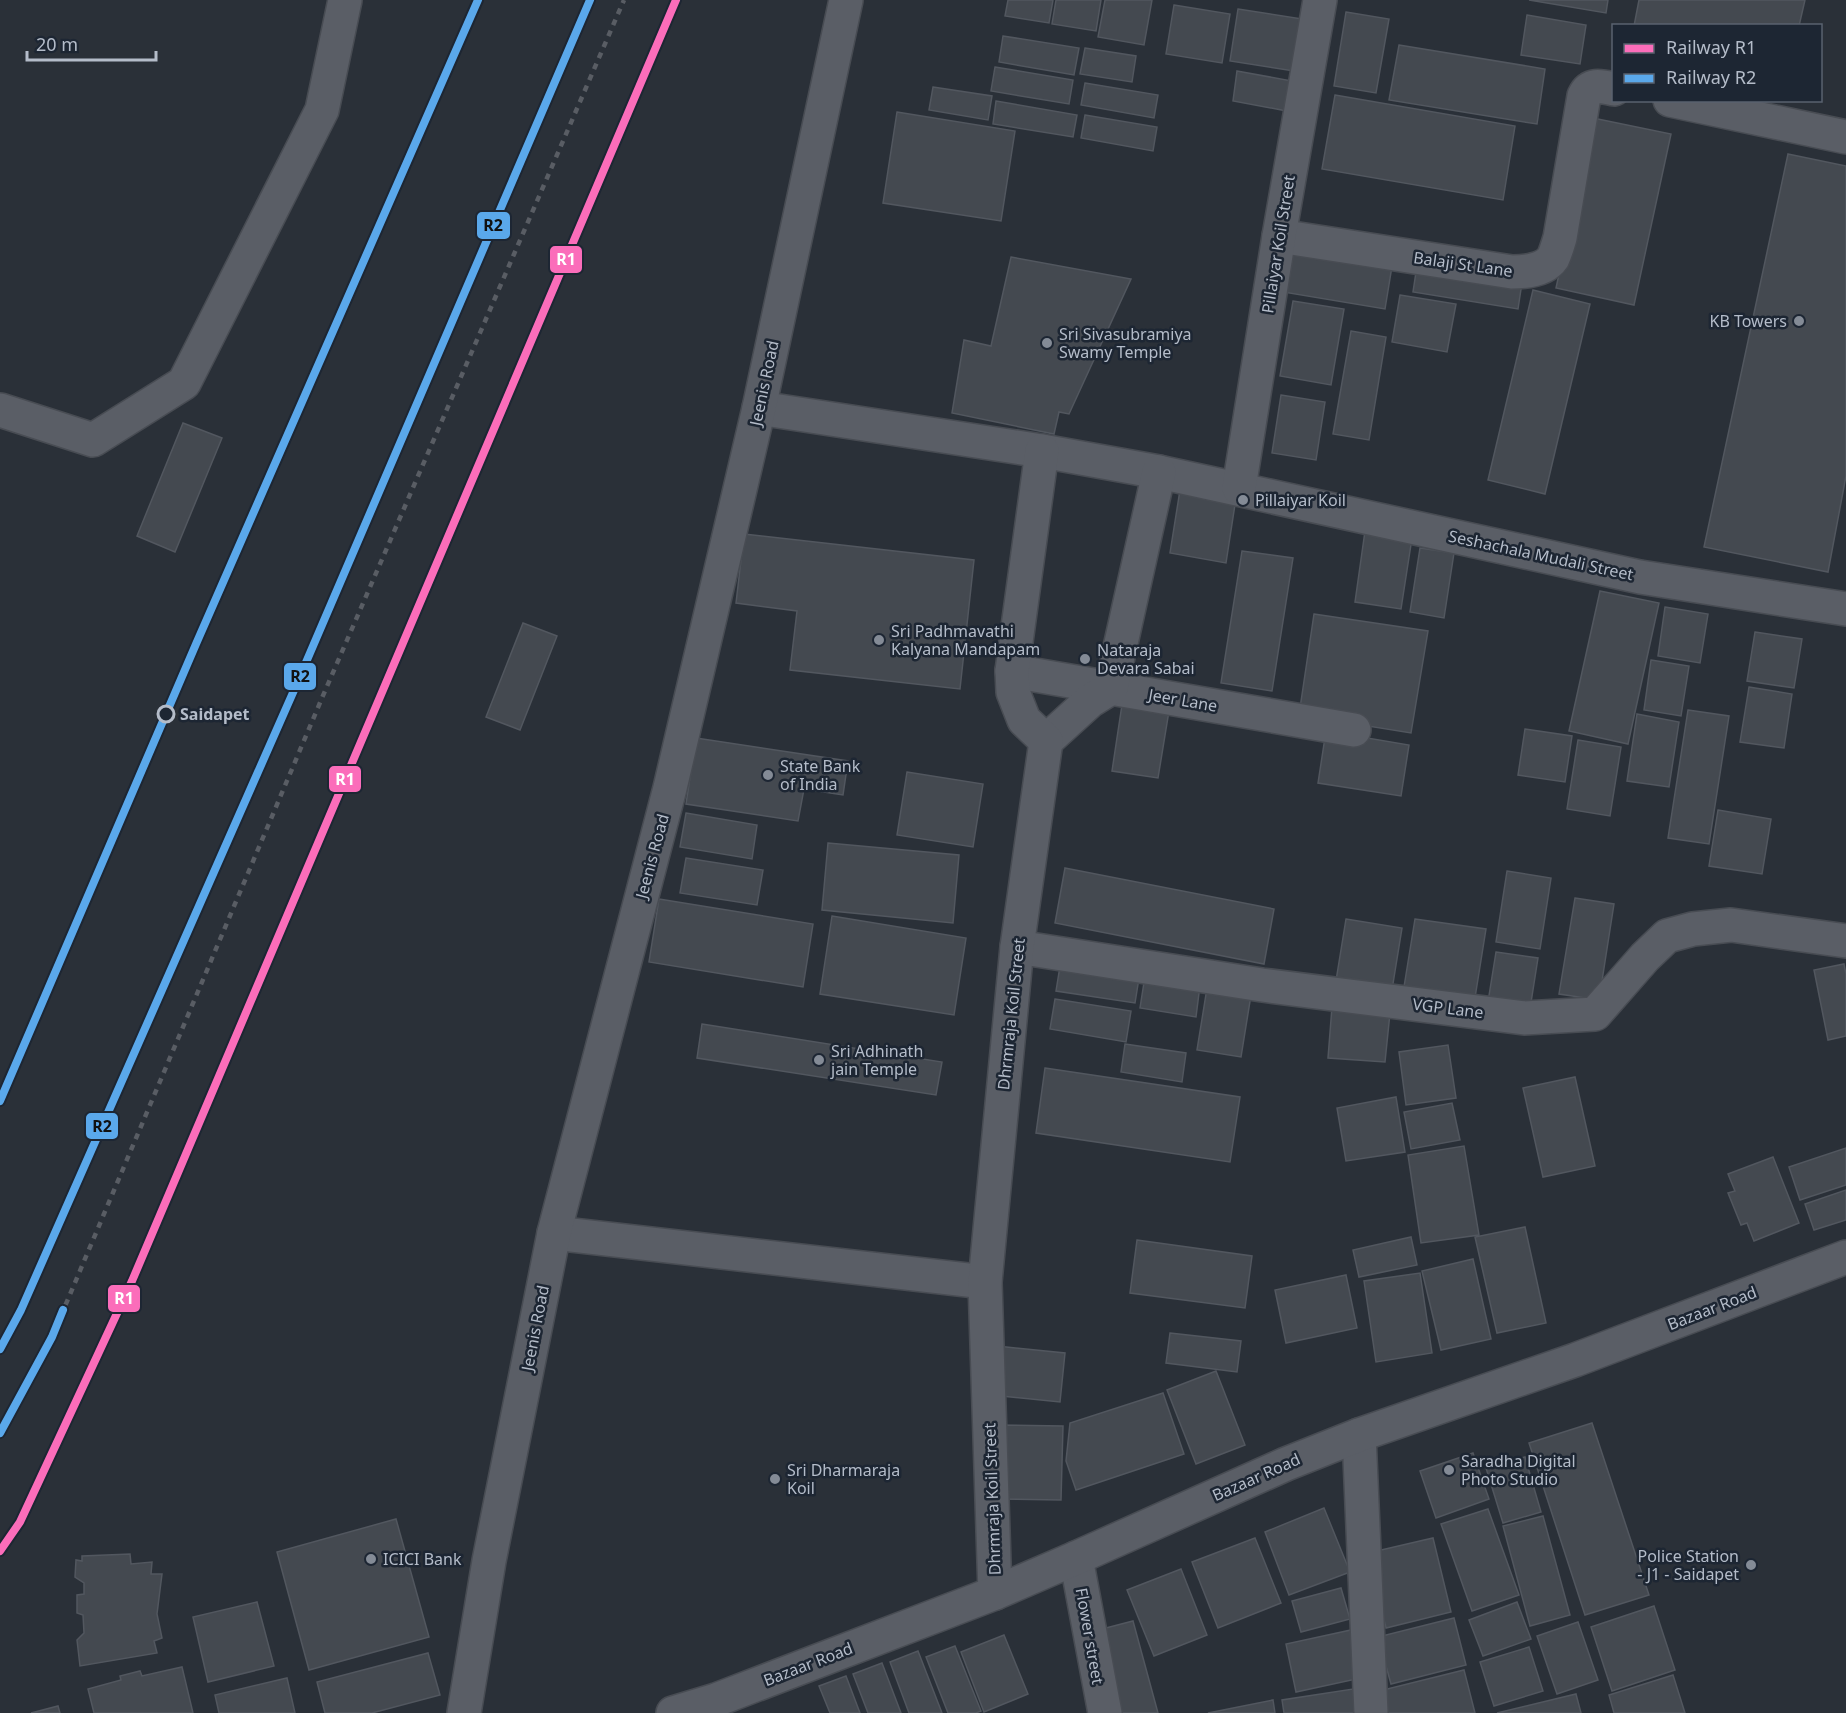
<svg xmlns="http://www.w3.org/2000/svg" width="1846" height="1713" font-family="'Noto Sans',sans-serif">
<rect width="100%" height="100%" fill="#2a3038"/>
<g fill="#444950" stroke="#52575f" stroke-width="1.5">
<polygon points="1008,0 1053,0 1049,23 1005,16"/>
<polygon points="1056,0 1101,0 1096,31 1052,24"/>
<polygon points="1105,0 1152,0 1144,45 1098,37"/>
<polygon points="1529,0 1608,0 1606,13"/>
<polygon points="1639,0 1805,0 1799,26 1634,26"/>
<polygon points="1174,5 1230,14 1222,63 1166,54"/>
<polygon points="1238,9 1309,20 1300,72 1230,61"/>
<polygon points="1346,12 1389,19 1376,93 1334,86"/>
<polygon points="1527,15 1586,25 1580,64 1521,55"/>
<polygon points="1003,36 1079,48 1074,75 999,62"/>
<polygon points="1399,45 1545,69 1537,124 1389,100"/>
<polygon points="1085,48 1136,56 1132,82 1080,74"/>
<polygon points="995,67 1073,80 1069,104 991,91"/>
<polygon points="1237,71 1292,81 1287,111 1233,101"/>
<polygon points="1085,83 1158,95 1154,118 1081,105"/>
<polygon points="933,87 992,96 988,120 929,110"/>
<polygon points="1335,95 1515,126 1503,200 1322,169"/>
<polygon points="996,101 1077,115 1073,137 993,124"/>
<polygon points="897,112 1015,131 1001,221 883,203"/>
<polygon points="1085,115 1157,127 1153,151 1081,138"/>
<polygon points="1593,118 1671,134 1634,305 1556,288"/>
<polygon points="1788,154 1846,166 1846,476 1828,572 1704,547"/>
<polygon points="1291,243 1393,260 1385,309 1283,292"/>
<polygon points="1011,257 1131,279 1069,414 1059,412 1054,434 952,413 964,340 991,346"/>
<polygon points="1418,259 1523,276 1518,309 1413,292"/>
<polygon points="1533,290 1590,304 1545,494 1488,480"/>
<polygon points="1400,295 1456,304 1447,352 1392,342"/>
<polygon points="1293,301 1344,309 1331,385 1280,376"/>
<polygon points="1351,331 1386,337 1369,440 1333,434"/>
<polygon points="1281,395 1325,402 1316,460 1272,453"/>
<polygon points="183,423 222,438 175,552 137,536"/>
<polygon points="1180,490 1236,498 1226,563 1170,553"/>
<polygon points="1365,531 1412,538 1401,609 1355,602"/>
<polygon points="744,534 974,560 960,689 790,670 797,611 736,603"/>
<polygon points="1420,548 1454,553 1444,618 1410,612"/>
<polygon points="1242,551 1293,558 1272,691 1221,683"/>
<polygon points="1600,591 1659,603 1628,744 1569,731"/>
<polygon points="1665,607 1708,614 1700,663 1658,656"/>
<polygon points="1314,614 1428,631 1411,733 1299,715"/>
<polygon points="523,623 557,636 520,730 486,717"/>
<polygon points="1755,632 1802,639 1794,688 1747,681"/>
<polygon points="1651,660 1689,666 1681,716 1644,710"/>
<polygon points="1749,687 1792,694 1784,748 1740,742"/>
<polygon points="1123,698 1170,705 1158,778 1112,771"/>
<polygon points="1688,710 1729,716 1709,844 1668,838"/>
<polygon points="1637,714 1679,722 1669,787 1627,781"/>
<polygon points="1525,729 1572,736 1565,782 1518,775"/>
<polygon points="1326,731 1409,745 1401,796 1318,783"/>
<polygon points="696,738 848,761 843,795 804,789 798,821 686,804"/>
<polygon points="1578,740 1621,747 1610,816 1567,809"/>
<polygon points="907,772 983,784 973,847 897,835"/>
<polygon points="1718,810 1771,819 1762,874 1709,866"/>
<polygon points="686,813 757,825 752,859 680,847"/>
<polygon points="828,843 959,855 953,923 822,910"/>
<polygon points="686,858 763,870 757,905 680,893"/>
<polygon points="1065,868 1274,909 1264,964 1055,923"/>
<polygon points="1507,871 1551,878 1540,949 1496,942"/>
<polygon points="1575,898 1614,904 1599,1000 1559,994"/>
<polygon points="659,899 813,924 803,987 649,962"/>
<polygon points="832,916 966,938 954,1015 820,994"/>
<polygon points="1346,919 1402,928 1391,996 1335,987"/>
<polygon points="1415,919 1486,929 1474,1004 1403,993"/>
<polygon points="1496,952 1538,958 1530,1009 1488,1002"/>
<polygon points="1061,960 1140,972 1135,1003 1056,991"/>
<polygon points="1844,964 1846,974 1846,1036 1828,1040 1814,970"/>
<polygon points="1145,976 1200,985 1196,1017 1140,1008"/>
<polygon points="1207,988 1251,995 1241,1057 1197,1050"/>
<polygon points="1055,999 1131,1011 1126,1042 1050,1029"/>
<polygon points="1332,1007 1390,1013 1385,1062 1328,1058"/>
<polygon points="702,1024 942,1062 936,1095 697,1058"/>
<polygon points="1125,1044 1186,1053 1182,1082 1121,1072"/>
<polygon points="1448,1045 1456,1098 1406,1105 1399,1052"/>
<polygon points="1045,1068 1240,1097 1230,1162 1036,1133"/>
<polygon points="1575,1077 1595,1166 1543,1177 1523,1088"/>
<polygon points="1396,1097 1405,1152 1346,1161 1337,1108"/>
<polygon points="1452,1103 1460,1140 1411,1149 1404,1112"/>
<polygon points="1464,1146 1479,1235 1421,1243 1408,1155"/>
<polygon points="1846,1148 1846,1185 1800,1200 1789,1167"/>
<polygon points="1773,1157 1799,1223 1754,1241 1747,1223 1741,1225 1728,1193 1735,1191 1728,1174"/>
<polygon points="1846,1190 1846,1220 1814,1230 1805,1204"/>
<polygon points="1525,1227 1546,1323 1497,1333 1475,1237"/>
<polygon points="1411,1237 1417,1265 1359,1277 1353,1250"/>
<polygon points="1137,1240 1252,1256 1245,1308 1130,1293"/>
<polygon points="1473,1259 1491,1339 1441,1350 1422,1271"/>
<polygon points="1420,1273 1432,1353 1376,1362 1364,1281"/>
<polygon points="1346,1275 1357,1328 1286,1343 1275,1290"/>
<polygon points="1170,1333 1241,1341 1237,1372 1166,1363"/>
<polygon points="997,1346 1065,1353 1060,1402 992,1395"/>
<polygon points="1216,1371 1245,1445 1196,1464 1167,1390"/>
<polygon points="1163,1393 1184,1454 1076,1490 1066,1461 1070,1423"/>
<polygon points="1592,1423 1649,1595 1585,1615 1529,1443"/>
<polygon points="997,1425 1063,1426 1061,1500 996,1499"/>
<polygon points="1473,1453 1489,1499 1436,1518 1420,1471"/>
<polygon points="1525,1457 1541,1512 1503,1523 1486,1468"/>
<polygon points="1324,1508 1350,1572 1289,1595 1265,1532"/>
<polygon points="1488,1509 1519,1595 1472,1611 1441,1524"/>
<polygon points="1543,1516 1570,1615 1530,1626 1503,1526"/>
<polygon points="396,1519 429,1637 309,1670 277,1552"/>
<polygon points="1255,1538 1281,1603 1218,1628 1192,1562"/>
<polygon points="1433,1538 1451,1612 1386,1628 1368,1553"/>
<polygon points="130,1554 131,1564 152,1562 151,1574 162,1574 157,1614 162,1638 154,1641 157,1653 80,1666 77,1640 84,1633 83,1615 77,1613 77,1595 84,1594 84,1583 75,1577 76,1560 82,1561 82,1556"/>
<polygon points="1181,1569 1207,1635 1154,1656 1127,1590"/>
<polygon points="1341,1588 1350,1619 1301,1632 1292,1601"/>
<polygon points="257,1602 274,1666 208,1682 193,1617"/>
<polygon points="1517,1602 1531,1639 1483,1656 1469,1620"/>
<polygon points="1654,1606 1675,1670 1612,1691 1591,1627"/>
<polygon points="1454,1618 1466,1665 1391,1684 1378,1637"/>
<polygon points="1133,1621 1158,1713 1119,1713 1098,1630"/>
<polygon points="1578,1622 1598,1680 1557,1694 1537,1636"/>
<polygon points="1351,1630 1361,1678 1296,1692 1286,1644"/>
<polygon points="1004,1635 1028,1694 984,1712 961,1652"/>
<polygon points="955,1646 981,1711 976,1713 948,1713 926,1657"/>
<polygon points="1529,1647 1543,1691 1494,1706 1480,1662"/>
<polygon points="918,1651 942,1713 909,1713 890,1662"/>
<polygon points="428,1653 440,1695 372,1713 325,1713 317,1682"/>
<polygon points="882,1663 901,1713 868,1713 853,1674"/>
<polygon points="182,1667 193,1713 94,1713 88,1689 121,1680 120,1676 140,1671 142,1676"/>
<polygon points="1464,1670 1475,1713 1385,1713 1379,1691"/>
<polygon points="1673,1675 1685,1713 1614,1713 1609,1695"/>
<polygon points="846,1676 860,1713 830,1713 819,1686"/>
<polygon points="287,1678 295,1713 219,1713 215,1695"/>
<polygon points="1353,1689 1357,1713 1284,1713 1282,1700"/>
<polygon points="1576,1694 1581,1713 1497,1713"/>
<polygon points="1273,1700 1275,1713 1208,1713"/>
<polygon points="58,1706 60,1713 31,1713"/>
</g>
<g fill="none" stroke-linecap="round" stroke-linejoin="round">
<g stroke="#484c53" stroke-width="36">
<g id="minor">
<polyline points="1670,100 1846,137"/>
<path d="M1279,236L1512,272C1525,272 1545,270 1553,258C1556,252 1558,244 1560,238L1584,96C1590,83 1601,86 1614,89"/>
<polyline points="759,408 1042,451 1159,472 1640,577 1846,609"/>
<polyline points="0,410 93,440 184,383 322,110 345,0"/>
<polyline points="1239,488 1279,236 1320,0"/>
<polyline points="1012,671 1354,730"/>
<polyline points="1046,741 1090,701 1111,688 1159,472"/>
<polyline points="1017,947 1262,985 1524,1018 1595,1014 1645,957 1667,936 1693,929 1731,925 1846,941"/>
<polyline points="554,1233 985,1282"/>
<polyline points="1359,1435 1371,1713"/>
<polyline points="1076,1558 1105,1713"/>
<polyline points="995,1593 985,1282 1017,947 1046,741 1024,720 1013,692 1012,671 1042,451"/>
<polyline points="464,1713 489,1561 554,1233 670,788 759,408 846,0"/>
<polyline points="673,1713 716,1700 995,1593 1076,1558 1286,1464 1359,1435 1575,1360 1846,1257"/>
</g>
</g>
<use href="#minor" stroke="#5a5e66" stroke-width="33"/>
<g stroke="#595d64" stroke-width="4.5" stroke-dasharray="6 6" stroke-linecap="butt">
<polyline points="0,1433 52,1337 322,698 624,0"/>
<polyline points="0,1551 20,1522 132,1281 676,0"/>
</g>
<g stroke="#1d2633" stroke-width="12">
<polyline id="rail-1" points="0,1551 20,1522 132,1281 676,0"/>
</g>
<g stroke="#1d2633" stroke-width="12">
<g id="rail-2">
<polyline points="0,1101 196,644 478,0"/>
<polyline points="0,1349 21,1310 295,688 590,0"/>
<polyline points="0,1433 52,1337 63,1310"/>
</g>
</g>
<use href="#rail-1" stroke="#fb6dba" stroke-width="8"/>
<use href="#rail-2" stroke="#5aa8eb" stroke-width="8"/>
</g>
<g fill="#848b96" stroke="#1d2633" stroke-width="2">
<circle cx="1799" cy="321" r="6"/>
<circle cx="1047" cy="343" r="6"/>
<circle cx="1243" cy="500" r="6"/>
<circle cx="879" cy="640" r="6"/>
<circle cx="1085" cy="659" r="6"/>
<circle cx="768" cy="775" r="6"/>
<circle cx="819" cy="1060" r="6"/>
<circle cx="1449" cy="1470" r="6"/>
<circle cx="775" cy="1479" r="6"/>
<circle cx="371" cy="1559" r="6"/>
<circle cx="1751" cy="1565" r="6"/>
</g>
<circle fill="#1d2633" stroke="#b4bcc9" stroke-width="3" cx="166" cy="714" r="8"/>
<g text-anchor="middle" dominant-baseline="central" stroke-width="5" stroke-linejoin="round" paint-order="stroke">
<g font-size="16" fill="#b4bcc9" stroke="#1d2633">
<text transform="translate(1278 244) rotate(-81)">Pillaiyar Koil Street</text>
<text transform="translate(1463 264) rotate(8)">Balaji St Lane</text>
<text transform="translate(764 383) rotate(-78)">Jeenis Road</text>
<text transform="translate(1541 555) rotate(12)">Seshachala Mudali Street</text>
<text transform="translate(1183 700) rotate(10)">Jeer Lane</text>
<text transform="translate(652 856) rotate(-75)">Jeenis Road</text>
<text transform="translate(1448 1008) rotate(7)">VGP Lane</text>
<text transform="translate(1011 1014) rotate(-84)">Dhrmraja Koil Street</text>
<text transform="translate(1712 1308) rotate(-21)">Bazaar Road</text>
<text transform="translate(535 1328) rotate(-79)">Jeenis Road</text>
<text transform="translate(1256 1477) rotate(-24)">Bazaar Road</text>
<text transform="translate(992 1499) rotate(-92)">Dhrmraja Koil Street</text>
<text transform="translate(1090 1636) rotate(80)">Flower street</text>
<text transform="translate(808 1664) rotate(-21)">Bazaar Road</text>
</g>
<g font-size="16" fill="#b4bcc9" stroke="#1d2633" text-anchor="start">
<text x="1787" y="321" text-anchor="end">KB Towers</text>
<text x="1059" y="334">Sri Sivasubramiya<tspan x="1059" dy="18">Swamy Temple</tspan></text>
<text x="1255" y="500">Pillaiyar Koil</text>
<text x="891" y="631">Sri Padhmavathi<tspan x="891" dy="18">Kalyana Mandapam</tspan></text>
<text x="1097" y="650">Nataraja<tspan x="1097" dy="18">Devara Sabai</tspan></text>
<text x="780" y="766">State Bank<tspan x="780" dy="18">of India</tspan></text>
<text x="831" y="1051">Sri Adhinath<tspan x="831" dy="18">jain Temple</tspan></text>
<text x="1461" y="1461">Saradha Digital<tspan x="1461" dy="18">Photo Studio</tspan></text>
<text x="787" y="1470">Sri Dharmaraja<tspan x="787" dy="18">Koil</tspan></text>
<text x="1739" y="1556" text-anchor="end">Police Station<tspan x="1739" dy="18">- J1 - Saidapet</tspan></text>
<text x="383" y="1559">ICICI Bank</text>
</g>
<g font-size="16" font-weight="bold" fill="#b4bcc9" stroke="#1d2633" text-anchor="start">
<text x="180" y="714">Saidapet</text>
</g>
</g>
<g stroke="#1d2633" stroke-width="2">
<rect x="476" y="211" width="35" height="29" rx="6" fill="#5aa8eb"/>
<rect x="549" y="245" width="34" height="29" rx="6" fill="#fb6dba"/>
<rect x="283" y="662" width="34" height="29" rx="6" fill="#5aa8eb"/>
<rect x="328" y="765" width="34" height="28" rx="6" fill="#fb6dba"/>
<rect x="85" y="1112" width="34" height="28" rx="6" fill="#5aa8eb"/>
<rect x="107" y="1284" width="34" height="29" rx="6" fill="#fb6dba"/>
</g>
<g font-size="16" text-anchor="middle" font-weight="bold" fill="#fff">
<text x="566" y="265">R1</text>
<text x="345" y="785">R1</text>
<text x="124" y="1304">R1</text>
</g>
<g font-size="16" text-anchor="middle" font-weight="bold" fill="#111">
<text x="493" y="231">R2</text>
<text x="300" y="682">R2</text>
<text x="102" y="1132">R2</text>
</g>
<rect x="1612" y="24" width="210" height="78" fill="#1d2633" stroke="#59626f" stroke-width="1.5"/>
<rect x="1624" y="44" width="30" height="9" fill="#fb6dba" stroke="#59626f" stroke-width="1.5"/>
<text x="1666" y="54" font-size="18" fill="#b4bcc9">Railway R1</text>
<rect x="1624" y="74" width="30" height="9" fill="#5aa8eb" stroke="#59626f" stroke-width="1.5"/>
<text x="1666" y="84" font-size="18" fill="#b4bcc9">Railway R2</text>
<path d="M27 51v9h129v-9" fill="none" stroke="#b4bcc9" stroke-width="3"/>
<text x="36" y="51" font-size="18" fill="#b4bcc9" stroke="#1d2633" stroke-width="4.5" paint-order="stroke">20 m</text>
</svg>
